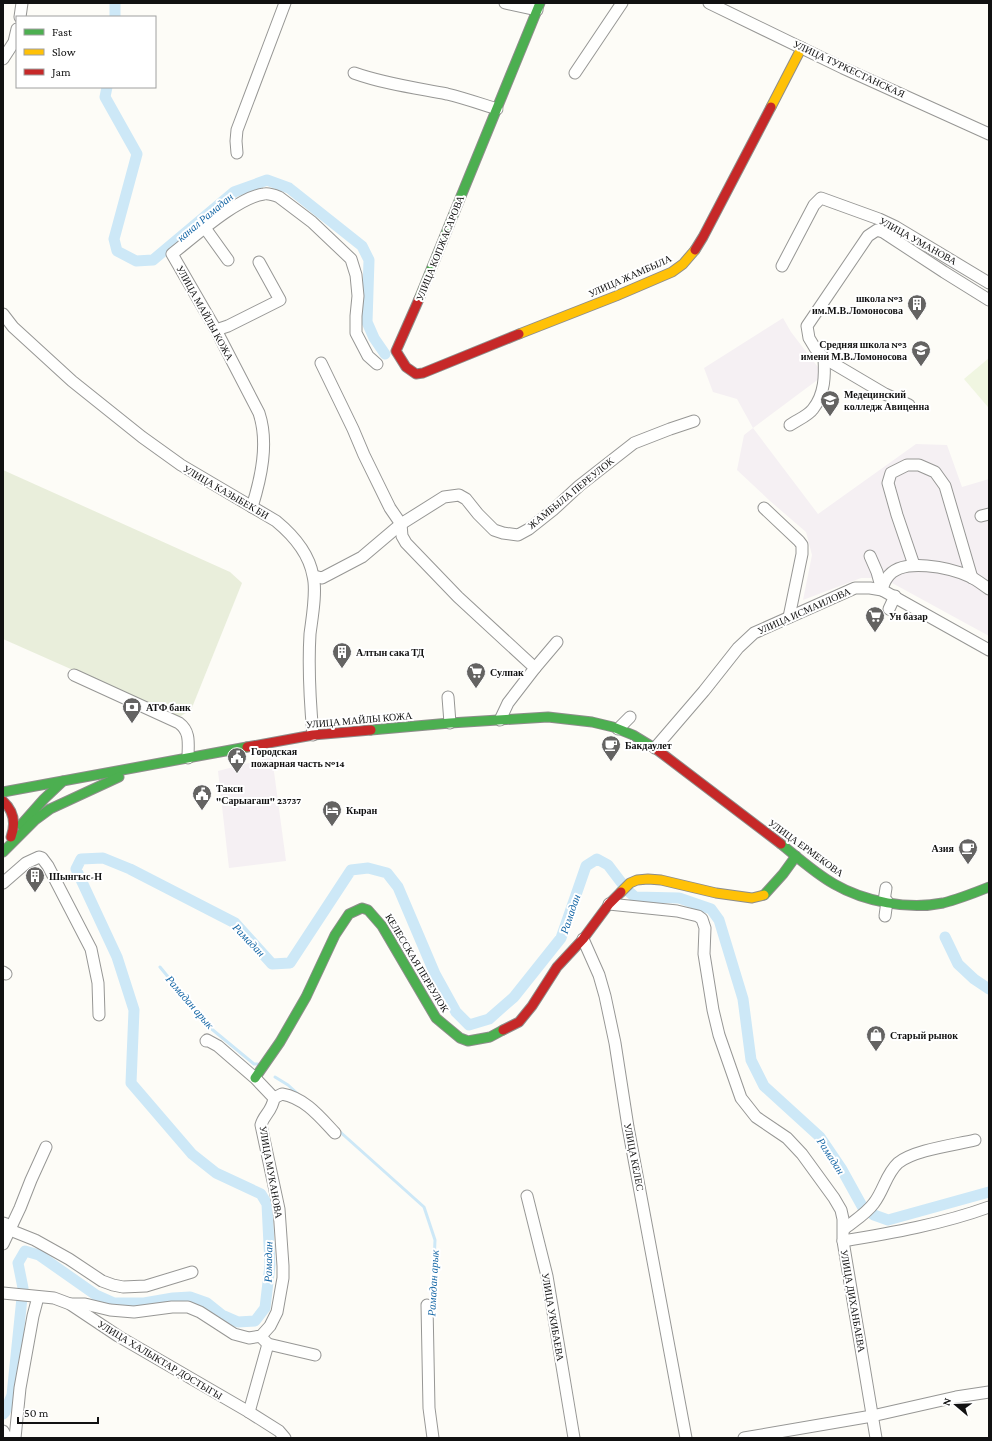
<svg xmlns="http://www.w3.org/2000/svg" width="992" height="1441" font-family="'Crimson Pro',serif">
<rect width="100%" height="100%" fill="#fdfcf7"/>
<g fill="#f5f0f3">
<polygon points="783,318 791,332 824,375 753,428 818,514 916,444 947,445 962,487 989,479 989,636 883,578 861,578 803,600 812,555 806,532 770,501 737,470 744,435 753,428 737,399 713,392 704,368"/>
<polygon points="272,757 286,861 229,868 218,771"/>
</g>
<polygon fill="#e9eedb" points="3,470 230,572 242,583 191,710 179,717 3,639"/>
<polygon fill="#f0f6e1" points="989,358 989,406 988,407 964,379"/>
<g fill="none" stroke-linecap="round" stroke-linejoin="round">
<g stroke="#cde8f7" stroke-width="3">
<polyline points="160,967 208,1026 254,1064 258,1064"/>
<polyline points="275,1077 288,1085 299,1095"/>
<polyline points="338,1130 424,1207 435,1240 432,1310"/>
</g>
<g stroke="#cde8f7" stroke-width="11">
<polyline points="115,3 115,17"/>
<polyline points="107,87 105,97 137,154 114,239 117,251 136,261 153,260 234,192 267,180 289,188 362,246 369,260 367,322 374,338 385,354"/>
<polyline points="945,937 958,964 974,979 989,989"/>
<polyline points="3,1414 5,1412 12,1395 23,1288 18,1263 25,1251 39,1255 96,1295 114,1303 144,1303 173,1298 190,1297 207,1303 222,1315 238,1322 255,1321 265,1308 270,1265 267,1204 261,1194 216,1173 192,1154 131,1083 134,1010 117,957 76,869 81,859 103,858 130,869 235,923 272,964 290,963 351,870 368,868 387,873 398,887 435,974 456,1012 469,1025 489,1019 514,997 561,938 586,866 597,859 608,865 627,890 635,897 679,898 711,909 719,920 743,999 751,1060 764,1086 820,1137 841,1168 862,1206 874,1215 888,1220 989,1192"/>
</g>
<g stroke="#979795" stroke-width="13">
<g id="street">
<polyline points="505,3 537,10"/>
<polyline points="709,3 843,68 989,134"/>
<polyline points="20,17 22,3"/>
<polyline points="3,59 14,42 17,29"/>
<path d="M354,73C385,84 416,88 447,94C464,98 481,104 497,109"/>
<polyline points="575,73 622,3"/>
<polyline points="237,153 236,141 237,130 285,3"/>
<polyline points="205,228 228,260"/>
<polyline points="782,266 814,205 821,198 879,219 896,227 989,283"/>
<path d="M3,314L13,327L72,381L142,437L181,465L276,521C293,535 309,553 313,576C317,591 312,618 310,634C308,667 310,702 313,735"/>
<polyline points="216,330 228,326 280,300 259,262"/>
<polyline points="321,363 353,429 364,455 390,508 401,524 402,536 406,543 458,597 535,668"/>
<polyline points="909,405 885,394 824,358 815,348 809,338 807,326 868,236 877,230 883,232 944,272 989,300"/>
<path d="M790,425C797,420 808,416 813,409C825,394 825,375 824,358"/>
<path d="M252,507C261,478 269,443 259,413L216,330L172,254C194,237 238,197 264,194C269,193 274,195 279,197L312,222L351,259L356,275L358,296L356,316V333L368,356L377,364"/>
<polyline points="764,508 799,541 802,545 802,554 789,617"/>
<polyline points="981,516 989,514"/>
<polyline points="870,556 877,572 882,590"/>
<polyline points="914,565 897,515 888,483 891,473 907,465 919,465 935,472 945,486 972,578"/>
<polyline points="314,576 322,578 362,557 401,524 444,497 459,495 466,499 478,514 494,530 503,533 518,535 529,529 553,510 579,486 634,443 670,429 694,421"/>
<path d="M882,590C883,586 884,582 887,578C901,556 951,568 971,577C977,580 983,585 989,589"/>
<polyline points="889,609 895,596"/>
<path d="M74,675L179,723C191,732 188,744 188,758"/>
<polyline points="448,697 450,723"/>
<polyline points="500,720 508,703 535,668 557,642"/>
<polyline points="618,729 630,717"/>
<polyline points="655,748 704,691 738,648 754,633 855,588 870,588 882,590 989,650"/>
<polyline points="3,883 26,863 39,857 42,858 48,866 91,949 98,983 99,1015"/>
<polyline points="884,901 886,888"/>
<polyline points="609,904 677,911 698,916 702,919 705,928 704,954 713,1010 719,1035 741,1098 756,1117 787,1138 802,1154 834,1198 841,1210 843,1219 843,1241 876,1438"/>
<polyline points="885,916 887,901"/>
<polyline points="583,939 599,975 605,996 615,1043 628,1127 686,1438"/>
<polyline points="3,972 6,974"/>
<path d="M274,1098L282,1094C305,1098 320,1117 335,1133"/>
<polyline points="527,1196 547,1276 574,1438"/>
<polyline points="3,1223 6,1224 10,1230 35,1240 69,1259 102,1281 113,1285 123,1287 146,1286 192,1272"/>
<path d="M844,1229C854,1221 867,1213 874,1203C884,1190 886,1174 898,1163C914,1150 954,1145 975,1140"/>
<path d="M843,1241C892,1233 942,1224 989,1207"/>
<polyline points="3,1244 20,1208 31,1180 46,1147"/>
<polyline points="3,1293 54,1298 70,1304 118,1336 249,1412 279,1431 285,1438"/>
<path d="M70,1304H85L110,1310L134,1312L172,1307H188L200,1312L234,1334L249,1338L261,1336L270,1326L277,1312L283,1278V1266L279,1209L261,1125C264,1114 272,1112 274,1098L255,1078L218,1046L207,1040L206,1041"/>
<polyline points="427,1305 429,1408 433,1438"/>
<polyline points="262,1338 268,1344 315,1355"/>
<polyline points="249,1412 268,1344"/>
<polyline points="3,1431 7,1438"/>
<polyline points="15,1438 20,1388 33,1316 38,1297"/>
<polyline points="744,1438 872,1416 956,1397 989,1392"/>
</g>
</g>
<g stroke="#8e8d8b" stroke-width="11">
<g id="fast">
<polyline points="419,299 540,3"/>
<polyline points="371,730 450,723 548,717 592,722 613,727 633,735 656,749"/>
<polyline points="3,792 247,747"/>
<polyline points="21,825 44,799 63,781"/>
<path d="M781,844C797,857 816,874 834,884C865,902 909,910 943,903C959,899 974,893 989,887"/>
<polyline points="3,852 35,820 50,809 119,777"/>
<polyline points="764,895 783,874 796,856"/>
<polyline points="255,1078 280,1042 306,997 335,935 349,914 362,908 368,910 382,926 436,1018 460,1038 468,1041 490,1037 503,1030"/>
</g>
</g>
<g stroke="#8e8d8b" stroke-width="11">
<g id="slow">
<polyline points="771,107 802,47"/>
<polyline points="519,334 616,296 672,272 683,264 695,250"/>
<polyline points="621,892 630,883 637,880 648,879 661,880 716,893 752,898 764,895"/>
</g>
</g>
<g stroke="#8e8d8b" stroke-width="11">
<g id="jam">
<polyline points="695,250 703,237 771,107"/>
<polyline points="419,299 396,351 406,367 416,374 423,373 519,334"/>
<polyline points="247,747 313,735 371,730"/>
<polyline points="656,749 781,844"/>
<path d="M3,801C14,811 16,823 11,837"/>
<polyline points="503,1030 519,1022 532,1006 557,967 583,939 609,904 621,892"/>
</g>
</g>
<use href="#street" stroke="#fffffe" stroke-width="11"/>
<use href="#fast" stroke="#4caf50" stroke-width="9"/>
<use href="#slow" stroke="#ffc107" stroke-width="9"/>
<use href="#jam" stroke="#c62828" stroke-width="9"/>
</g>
<defs>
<g id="building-pin" transform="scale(1)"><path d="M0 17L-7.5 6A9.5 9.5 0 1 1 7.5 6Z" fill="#646362" stroke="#fff"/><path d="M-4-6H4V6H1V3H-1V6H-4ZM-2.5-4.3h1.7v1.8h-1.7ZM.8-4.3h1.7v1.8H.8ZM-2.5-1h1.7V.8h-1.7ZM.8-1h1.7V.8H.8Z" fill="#fff"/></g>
<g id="school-pin" transform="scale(1)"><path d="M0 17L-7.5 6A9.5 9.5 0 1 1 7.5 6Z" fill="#646362" stroke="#fff"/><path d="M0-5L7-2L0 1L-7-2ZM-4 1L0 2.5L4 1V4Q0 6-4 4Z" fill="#fff"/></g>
<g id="university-pin" transform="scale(1)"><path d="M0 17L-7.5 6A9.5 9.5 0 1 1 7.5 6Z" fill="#646362" stroke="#fff"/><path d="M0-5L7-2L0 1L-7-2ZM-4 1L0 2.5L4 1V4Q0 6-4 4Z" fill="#fff"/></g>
<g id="supermarket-pin" transform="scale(1)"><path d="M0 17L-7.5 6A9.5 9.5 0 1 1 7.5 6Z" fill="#646362" stroke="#fff"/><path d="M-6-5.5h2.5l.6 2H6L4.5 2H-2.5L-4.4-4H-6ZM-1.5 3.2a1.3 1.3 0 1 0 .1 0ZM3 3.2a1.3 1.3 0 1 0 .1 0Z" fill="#fff"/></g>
<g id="bank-pin" transform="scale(1)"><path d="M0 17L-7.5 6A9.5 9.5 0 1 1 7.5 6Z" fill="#646362" stroke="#fff"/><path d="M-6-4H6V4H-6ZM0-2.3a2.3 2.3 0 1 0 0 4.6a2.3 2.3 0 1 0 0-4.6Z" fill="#fff"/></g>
<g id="cafe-pin" transform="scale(1)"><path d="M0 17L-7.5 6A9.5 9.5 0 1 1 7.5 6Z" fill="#646362" stroke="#fff"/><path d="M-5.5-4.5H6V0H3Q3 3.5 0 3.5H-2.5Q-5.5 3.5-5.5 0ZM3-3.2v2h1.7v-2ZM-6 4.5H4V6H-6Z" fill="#fff"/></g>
<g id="civic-pin" transform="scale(1)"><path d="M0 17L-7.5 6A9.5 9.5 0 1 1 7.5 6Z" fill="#646362" stroke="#fff"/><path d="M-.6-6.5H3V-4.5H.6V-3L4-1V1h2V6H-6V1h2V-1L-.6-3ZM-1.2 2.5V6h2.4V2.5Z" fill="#fff"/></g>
<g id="hotel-pin" transform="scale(1)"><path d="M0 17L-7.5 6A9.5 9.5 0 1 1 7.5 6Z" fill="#646362" stroke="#fff"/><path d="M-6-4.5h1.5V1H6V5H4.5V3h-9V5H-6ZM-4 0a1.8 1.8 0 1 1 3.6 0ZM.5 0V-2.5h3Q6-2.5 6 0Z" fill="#fff"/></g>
<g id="shop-pin" transform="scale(1)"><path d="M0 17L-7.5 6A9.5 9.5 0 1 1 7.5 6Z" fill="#646362" stroke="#fff"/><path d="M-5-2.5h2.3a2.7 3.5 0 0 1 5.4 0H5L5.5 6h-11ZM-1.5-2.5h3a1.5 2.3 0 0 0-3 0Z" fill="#fff"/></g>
</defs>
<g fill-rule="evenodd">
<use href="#building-pin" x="917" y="304"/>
<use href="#school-pin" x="921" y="350"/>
<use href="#university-pin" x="830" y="400"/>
<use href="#supermarket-pin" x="875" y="616"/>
<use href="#building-pin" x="342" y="652"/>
<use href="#supermarket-pin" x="476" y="672"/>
<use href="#bank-pin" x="132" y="707"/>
<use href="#cafe-pin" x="611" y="745"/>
<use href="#civic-pin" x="237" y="757"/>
<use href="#civic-pin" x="202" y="794"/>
<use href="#hotel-pin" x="332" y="810"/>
<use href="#cafe-pin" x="968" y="848"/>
<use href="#building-pin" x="35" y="876"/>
<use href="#shop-pin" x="876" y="1035"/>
</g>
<g text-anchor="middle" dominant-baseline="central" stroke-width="4" stroke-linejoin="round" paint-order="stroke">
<g font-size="10" fill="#111" stroke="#fff">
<text transform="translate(849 69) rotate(25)">УЛИЦА ТУРКЕСТАНСКАЯ</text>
<text transform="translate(918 241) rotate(29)">УЛИЦА УМАНОВА</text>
<text transform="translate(440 248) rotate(-68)">УЛИЦА КОПЖАСАРОВА</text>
<text transform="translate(630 276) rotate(-24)">УЛИЦА ЖАМБЫЛА</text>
<text transform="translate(205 313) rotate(61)">УЛИЦА МАЙЛЫ КОЖА</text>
<text transform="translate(226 492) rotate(30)">УЛИЦА КАЗЫБЕК БИ</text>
<text transform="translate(571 493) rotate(-39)">ЖАМБЫЛА ПЕРЕУЛОК</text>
<text transform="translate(804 611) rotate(-24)">УЛИЦА ИСМАИЛОВА</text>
<text transform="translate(359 720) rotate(-5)">УЛИЦА МАЙЛЫ КОЖА</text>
<text transform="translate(806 848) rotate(36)">УЛИЦА ЕРМЕКОВА</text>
<text transform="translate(417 963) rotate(59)">КЕЛЕССКАЯ ПЕРЕУЛОК</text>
<text transform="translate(634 1157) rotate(79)">УЛИЦА КЕЛЕС</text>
<text transform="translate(271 1172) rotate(80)">УЛИЦА МУКАНОВА</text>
<text transform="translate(853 1301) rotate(80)">УЛИЦА ДИХАНБАЕВА</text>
<text transform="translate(553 1317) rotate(80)">УЛИЦА УКИБАЕВА</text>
<text transform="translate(160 1360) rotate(31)">УЛИЦА ХАЛЫКТАР ДОСТЫГЫ</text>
</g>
<g font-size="10" font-weight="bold" fill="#111" stroke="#fff" text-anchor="start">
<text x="903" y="298" text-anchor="end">школа №3<tspan x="903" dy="12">им.М.В.Ломоносова</tspan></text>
<text x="907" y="344" text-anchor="end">Средняя школа №3<tspan x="907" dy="12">имени М.В.Ломоносова</tspan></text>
<text x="844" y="394">Медецинский<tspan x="844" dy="12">колледж Авиценна</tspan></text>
<text x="889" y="616">Ун базар</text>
<text x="356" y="652">Алтын сака ТД</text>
<text x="490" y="672">Сулпак</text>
<text x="146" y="707">АТФ банк</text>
<text x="625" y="745">Бакдаулет</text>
<text x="251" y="751">Городская<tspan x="251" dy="12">пожарная часть №14</tspan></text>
<text x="216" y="788">Такси<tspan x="216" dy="12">"Сарыагаш" 23737</tspan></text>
<text x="346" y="810">Кыран</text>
<text x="954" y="848" text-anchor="end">Азия</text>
<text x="49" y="876">Шынгыс-Н</text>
<text x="890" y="1035">Старый рынок</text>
</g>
<g font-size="11" font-style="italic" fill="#1768a6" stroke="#fff">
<text transform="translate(205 217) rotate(-40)">канал Рамадан</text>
<text transform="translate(570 914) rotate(-71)">Рамадан</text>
<text transform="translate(249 940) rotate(46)">Рамадан</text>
<text transform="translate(190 1002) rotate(49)">Рамадан арык</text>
<text transform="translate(831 1156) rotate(57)">Рамадан</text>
<text transform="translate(268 1262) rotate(-89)">Рамадан</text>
<text transform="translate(433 1283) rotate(-87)">Рамадан арык</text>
</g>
</g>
<rect width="992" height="1441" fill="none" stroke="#111111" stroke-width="8"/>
<rect x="16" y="16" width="140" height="72" fill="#ffffff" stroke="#a0a0a0"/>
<rect x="24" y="29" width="20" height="6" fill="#4caf50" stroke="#a0a0a0"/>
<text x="52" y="36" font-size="12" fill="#111111">Fast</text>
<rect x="24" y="49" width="20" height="6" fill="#ffc107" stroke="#a0a0a0"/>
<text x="52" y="56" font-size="12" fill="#111111">Slow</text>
<rect x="24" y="69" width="20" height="6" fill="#c62828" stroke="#a0a0a0"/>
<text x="52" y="76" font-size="12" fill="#111111">Jam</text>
<g transform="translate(956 1405) rotate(289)" stroke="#ffffff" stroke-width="3" paint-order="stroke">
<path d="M0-3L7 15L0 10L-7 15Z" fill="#111111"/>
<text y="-6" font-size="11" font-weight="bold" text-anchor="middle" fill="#111111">N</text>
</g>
<path d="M18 1417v6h80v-6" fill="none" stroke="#111111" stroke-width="2"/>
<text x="24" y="1417" font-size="12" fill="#111111" stroke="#ffffff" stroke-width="3" paint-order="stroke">50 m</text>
</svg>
